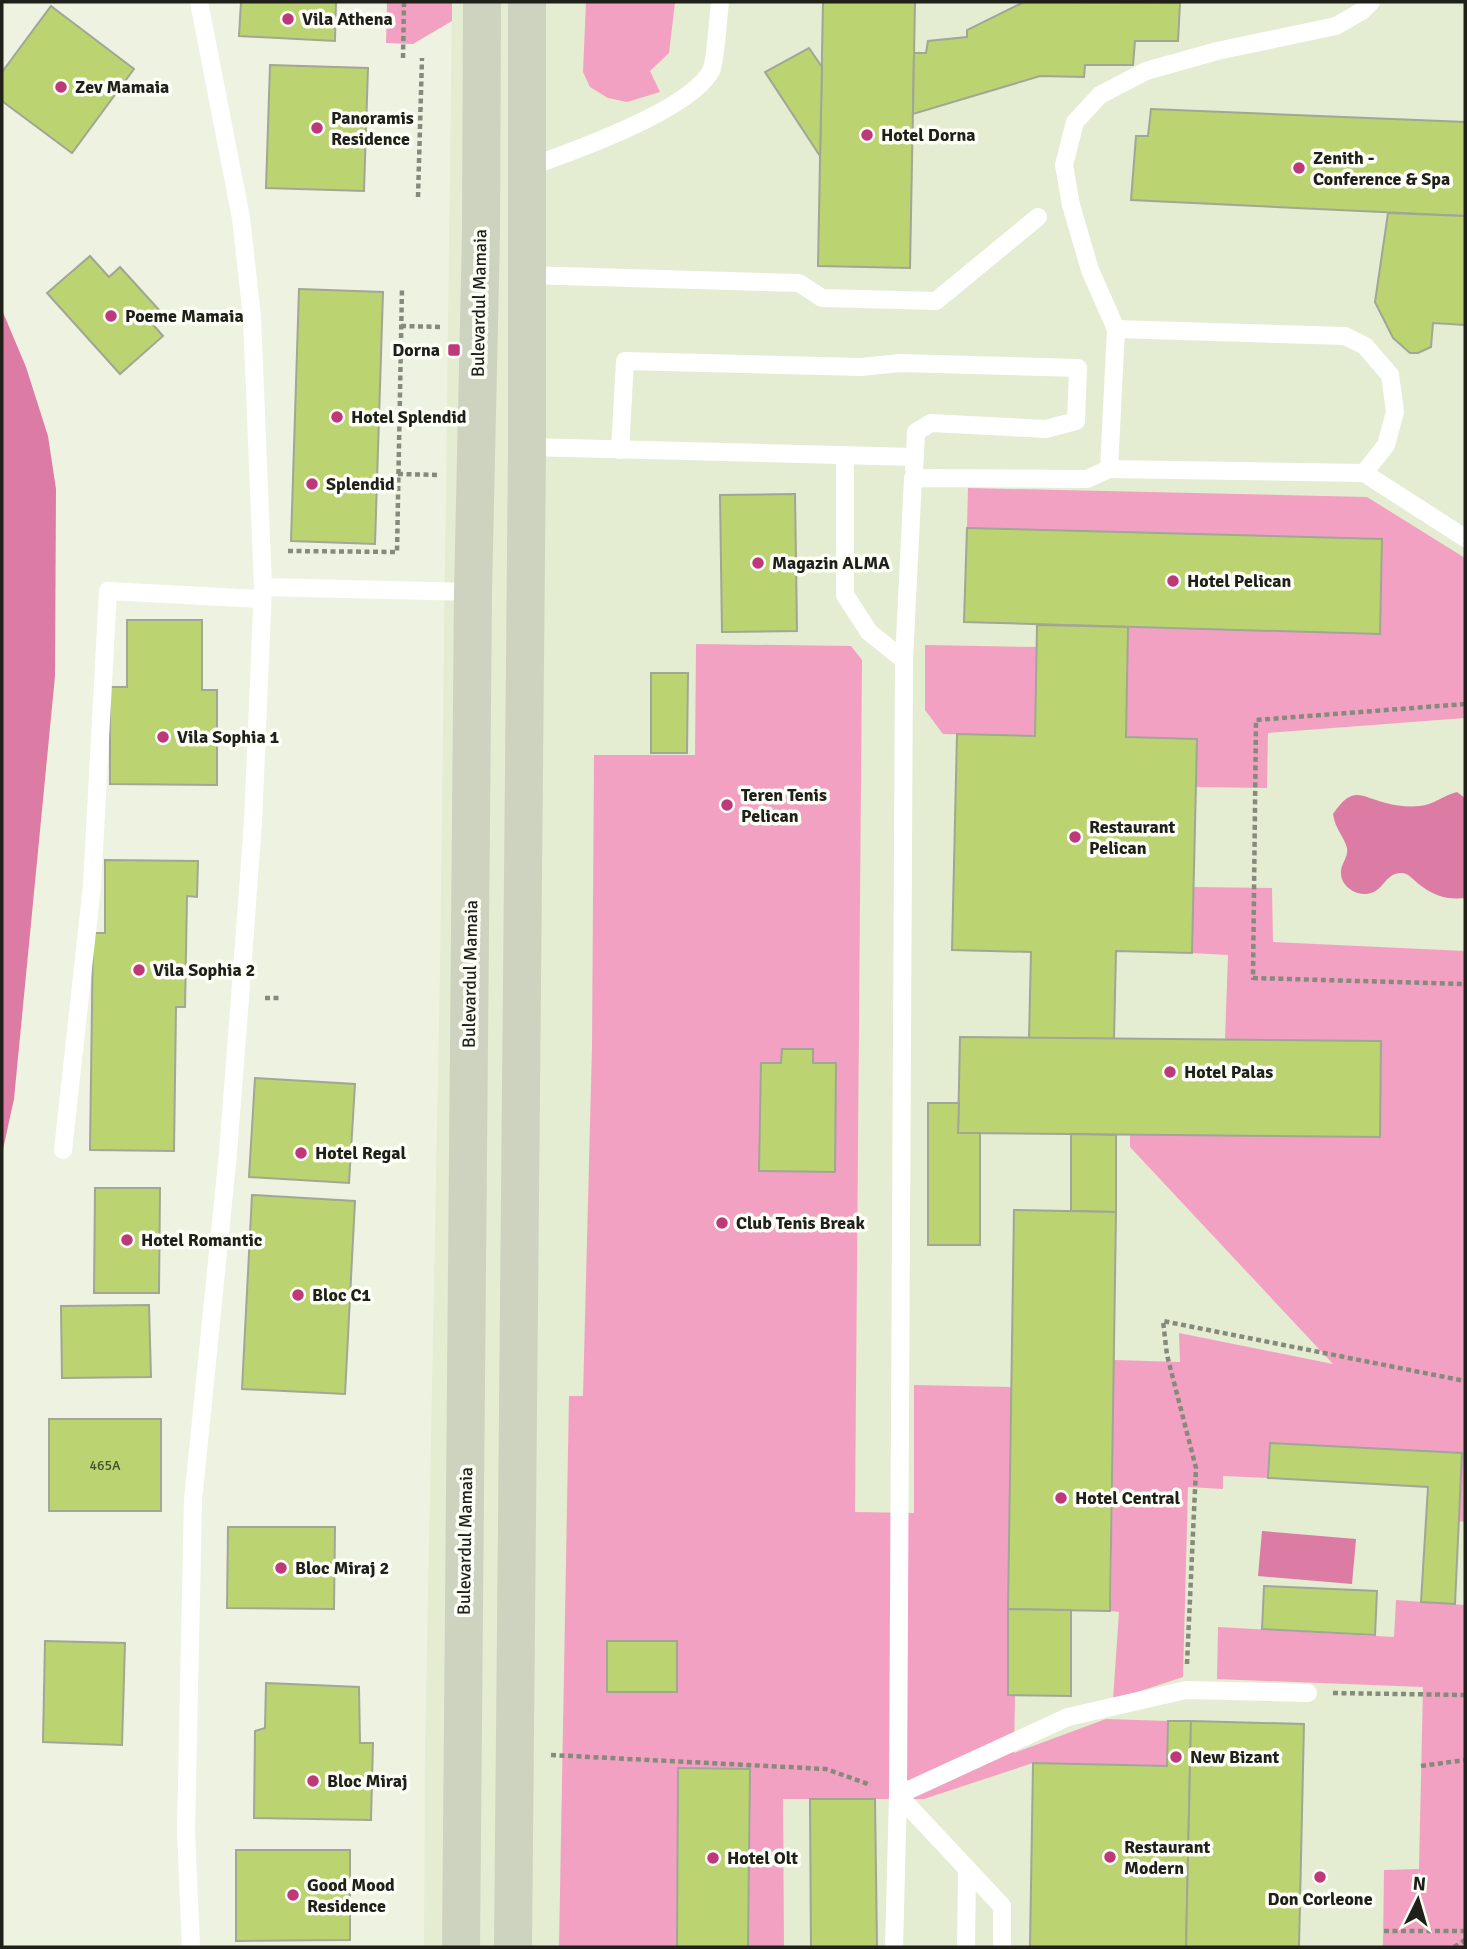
<svg xmlns="http://www.w3.org/2000/svg" width="1467" height="1949" font-family="Signika,sans-serif">
<rect width="100%" height="100%" fill="#eef3e1"/>
<polygon fill="#e4ecd2" points="452,2 1465,2 1465,1947 424,1947 425,1751 440,969"/>
<g fill="#f3a1c2" fill-rule="evenodd">
<polygon points="387,2 452,2 452,21 413,44 386,43"/>
<polygon points="586,2 675,2 669,53 650,71 660,92 627,102 608,98 590,87 583,72"/>
<polygon points="968,488 1367,497 1465,558 1465,718 1268,733 1267,788 1196,787 1197,739 1126,737 1128,627 1380,634 1382,540 967,528"/>
<path d="M696,644L851,646L862,660L855,1512L914,1513V1385L1012,1387L1008,1695L1015,1696L1014,1753L1106,1719L1168,1721L1167,1766L1033,1763L924,1799H783L784,1947H748L750,1769L678,1768L677,1947H559L569,1396H583L592,1046L594,755H695ZM607,1641H677V1692H607Z"/>
<polygon points="925,645 1037,647 1035,736 943,734 925,710"/>
<polygon points="1194,887 1272,888 1273,942 1465,951 1465,1522 1459,1521 1462,1453 1270,1443 1268,1478 1223,1476 1223,1489 1188,1487 1183,1677 1113,1700 1119,1612 1111,1611 1114,1360 1180,1362 1179,1333 1333,1364 1130,1147 1130,1135 1380,1137 1381,1041 1225,1040 1228,955 1192,953"/>
<polygon points="1396,1600 1465,1605 1465,1947 1383,1947 1384,1870 1419,1869 1423,1687 1217,1679 1218,1627 1394,1637"/>
</g>
<g fill="#dc7ba4">
<polygon points="2,310 26,367 48,436 56,489 55,676 14,1099 2,1154"/>
<path d="M1457,792L1465,798V898C1448,900 1434,896 1420,885C1414,881 1410,874 1403,873C1389,872 1386,883 1377,890C1364,900 1342,890 1341,874C1340,864 1349,857 1347,848C1344,836 1335,829 1333,814C1353,785 1359,796 1386,803C1396,806 1409,807 1420,806C1433,805 1444,795 1457,792Z"/>
<polygon points="1262,1531 1356,1539 1352,1584 1258,1576"/>
</g>
<g fill="#bbd471" stroke="#a1a695" stroke-width="2">
<polygon points="241,2 336,2 335,41 239,36"/>
<polygon points="823,2 915,2 910,268 818,266"/>
<polygon points="1024,2 1180,3 1178,41 1135,41 1133,65 1085,65 1084,77 1040,76 913,114 914,53 926,53 928,41 967,37 967,30"/>
<polygon points="51,6 134,69 72,153 2,101 2,72"/>
<polygon points="809,48 822,67 820,156 765,72"/>
<polygon points="270,65 368,68 364,191 266,188"/>
<polygon points="1151,109 1465,122 1465,216 1131,200 1136,136 1148,136"/>
<polygon points="1388,213 1465,216 1465,325 1433,323 1431,347 1418,353 1410,353 1393,338 1375,302"/>
<polygon points="90,256 109,277 120,267 160,311 149,320 163,336 120,374 47,293"/>
<polygon points="299,289 383,292 375,544 291,541"/>
<polygon points="795,494 797,631 722,632 720,495"/>
<polygon points="967,528 1382,539 1380,634 964,622"/>
<polygon points="127,620 202,620 202,690 217,690 217,785 110,784 110,687 127,687"/>
<polygon points="1037,625 1128,627 1126,737 1197,739 1192,953 1116,951 1114,1039 1029,1038 1031,952 952,950 957,734 1035,736"/>
<polygon points="651,673 688,673 687,753 651,753"/>
<polygon points="105,860 198,861 197,897 187,896 185,1007 176,1007 174,1151 90,1150 93,933 105,933"/>
<polygon points="960,1037 1381,1041 1380,1137 958,1133"/>
<polygon points="782,1049 813,1049 813,1063 836,1063 835,1172 759,1171 761,1063 781,1063"/>
<polygon points="255,1078 355,1084 349,1183 249,1177"/>
<polygon points="928,1103 959,1103 958,1133 980,1133 980,1245 928,1245"/>
<polygon points="1071,1134 1116,1135 1116,1212 1071,1211"/>
<polygon points="95,1188 160,1188 159,1293 94,1293"/>
<polygon points="252,1195 355,1201 345,1394 242,1389"/>
<polygon points="1014,1210 1116,1212 1110,1611 1008,1609"/>
<polygon points="149,1305 151,1377 62,1378 61,1306"/>
<rect x="49" y="1419" width="112" height="92"/>
<polygon points="1270,1443 1462,1453 1455,1604 1421,1602 1428,1487 1268,1478"/>
<polygon points="228,1527 335,1527 334,1609 227,1608"/>
<polygon points="1264,1586 1377,1591 1375,1635 1262,1629"/>
<polygon points="1008,1609 1071,1610 1071,1696 1008,1695"/>
<polygon points="45,1641 125,1643 122,1745 43,1742"/>
<rect x="607" y="1641" width="70" height="51"/>
<polygon points="266,1683 359,1687 360,1743 373,1743 371,1820 254,1818 255,1731 265,1728"/>
<polygon points="1168,1721 1191,1721 1186,1947 1030,1947 1033,1763 1167,1766"/>
<polygon points="1191,1721 1304,1724 1299,1947 1186,1947"/>
<polygon points="678,1768 750,1769 748,1947 677,1947"/>
<polygon points="810,1799 875,1799 877,1947 811,1947"/>
<polygon points="236,1850 350,1850 350,1940 236,1941"/>
</g>
<g fill="none" stroke-linecap="round" stroke-linejoin="round">
<g stroke="#868a7d" stroke-width="4.5" stroke-dasharray="5 3.5" stroke-linecap="butt">
<polyline points="403,58 404,2"/>
<polyline points="418,197 422,58"/>
<polyline points="401,326 442,327"/>
<polyline points="398,474 439,475"/>
<polyline points="288,551 397,552 402,287"/>
<polyline points="1465,704 1256,720 1253,978 1465,984"/>
<polyline points="265,998 281,998"/>
<polyline points="1187,1664 1196,1468 1167,1355 1163,1321 1465,1381"/>
<polyline points="1333,1693 1465,1695"/>
<polyline points="551,1755 826,1769 871,1785"/>
<polyline points="1421,1766 1465,1760"/>
<polyline points="1384,1931 1465,1931"/>
<polyline points="1454,1947 1465,1940"/>
</g>
<g stroke="#fff" stroke-width="18">
<path d="M526,168C569,153 689,111 711,71C716,61 718,16 720,2"/>
<polyline points="526,275 799,283 822,298 936,301 1038,217"/>
<polyline points="527,447 915,457 914,468"/>
<polyline points="620,450 625,361 861,367 900,363 1078,368 1076,421 1046,429 931,423 916,432 915,457"/>
<polyline points="845,456 845,595 869,632 904,660"/>
<polyline points="1109,469 1364,473 1386,445 1395,412 1390,375 1365,346 1345,336 1116,329"/>
<polyline points="1364,473 1465,538"/>
<polyline points="263,587 473,592"/>
<polyline points="63,1150 92,886 108,591 261,599"/>
<polyline points="191,1947 186,1831 193,1500 228,1153 240,998 253,822 263,587 252,317 241,218 199,2"/>
<polyline points="894,1947 898,1795 904,660 913,478 1087,479 1109,469 1116,329 1090,270 1071,205 1064,165 1075,122 1100,95 1146,71 1217,51 1336,26 1362,11 1371,2"/>
<polyline points="966,1947 967,1869"/>
<polyline points="1002,1947 1002,1906 898,1795 1068,1717 1186,1690 1308,1693"/>
</g>
<g stroke="#cdd3bf" stroke-width="38">
<polyline points="461,1947 473,592 481,234 482,2"/>
<polyline points="513,1947 527,447 527,2"/>
</g>
</g>
<g fill="#be387a" stroke="#fdfff7" stroke-width="2.5">
<circle cx="288" cy="19" r="7"/>
<circle cx="61" cy="87" r="7"/>
<circle cx="317" cy="128" r="7"/>
<circle cx="867" cy="135" r="7"/>
<circle cx="1299" cy="168" r="7"/>
<circle cx="111" cy="316" r="7"/>
<rect x="447" y="343" width="14" height="14" rx="3.5"/>
<circle cx="337" cy="417" r="7"/>
<circle cx="312" cy="484" r="7"/>
<circle cx="758" cy="563" r="7"/>
<circle cx="1173" cy="581" r="7"/>
<circle cx="163" cy="737" r="7"/>
<circle cx="727" cy="805" r="7"/>
<circle cx="1075" cy="837" r="7"/>
<circle cx="139" cy="970" r="7"/>
<circle cx="1170" cy="1072" r="7"/>
<circle cx="301" cy="1153" r="7"/>
<circle cx="722" cy="1223" r="7"/>
<circle cx="127" cy="1240" r="7"/>
<circle cx="298" cy="1295" r="7"/>
<circle cx="1061" cy="1498" r="7"/>
<circle cx="281" cy="1568" r="7"/>
<circle cx="1176" cy="1757" r="7"/>
<circle cx="313" cy="1781" r="7"/>
<circle cx="1110" cy="1857" r="7"/>
<circle cx="713" cy="1858" r="7"/>
<circle cx="1320" cy="1877" r="7"/>
<circle cx="293" cy="1895" r="7"/>
</g>
<g text-anchor="middle" dominant-baseline="central" stroke-width="7" stroke-linejoin="round" paint-order="stroke">
<g font-size="14" fill="#454d2f">
<text x="105" y="1465">465A</text>
</g>
<g font-size="18" font-weight="bold" fill="#1e2019" stroke="#fdfff7" text-anchor="start">
<text x="302" y="19">Vila Athena</text>
<text x="75" y="87">Zev Mamaia</text>
<text x="331" y="118">Panoramis<tspan x="331" dy="21">Residence</tspan></text>
<text x="881" y="135">Hotel Dorna</text>
<text x="1313" y="158">Zenith -<tspan x="1313" dy="21">Conference &amp; Spa</tspan></text>
<text x="125" y="316">Poeme Mamaia</text>
<text x="440" y="350" text-anchor="end">Dorna</text>
<text x="351" y="417">Hotel Splendid</text>
<text x="326" y="484">Splendid</text>
<text x="772" y="563">Magazin ALMA</text>
<text x="1187" y="581">Hotel Pelican</text>
<text x="177" y="737">Vila Sophia 1</text>
<text x="741" y="795">Teren Tenis<tspan x="741" dy="21">Pelican</tspan></text>
<text x="1089" y="827">Restaurant<tspan x="1089" dy="21">Pelican</tspan></text>
<text x="153" y="970">Vila Sophia 2</text>
<text x="1184" y="1072">Hotel Palas</text>
<text x="315" y="1153">Hotel Regal</text>
<text x="736" y="1223">Club Tenis Break</text>
<text x="141" y="1240">Hotel Romantic</text>
<text x="312" y="1295">Bloc C1</text>
<text x="1075" y="1498">Hotel Central</text>
<text x="295" y="1568">Bloc Miraj 2</text>
<text x="1190" y="1757">New Bizant</text>
<text x="327" y="1781">Bloc Miraj</text>
<text x="1124" y="1847">Restaurant<tspan x="1124" dy="21">Modern</tspan></text>
<text x="727" y="1858">Hotel Olt</text>
<text x="307" y="1885">Good Mood<tspan x="307" dy="21">Residence</tspan></text>
<text x="1320" y="1899" text-anchor="middle">Don Corleone</text>
</g>
<g font-size="18" fill="#1e2019" stroke="#fdfff7">
<text transform="translate(479 303) rotate(-89)">Bulevardul Mamaia</text>
<text transform="translate(470 974) rotate(-89)">Bulevardul Mamaia</text>
<text transform="translate(465 1541) rotate(-89)">Bulevardul Mamaia</text>
</g>
</g>
<rect width="1467" height="1949" fill="none" stroke="#1e2019" stroke-width="7"/>
<g transform="translate(1418 1900) rotate(5)" stroke="#fdfff7" stroke-width="5" paint-order="stroke">
<path d="M0-5L12 26L0 18L-12 26Z" fill="#1e2019"/>
<text y="-10" font-size="19" font-weight="bold" text-anchor="middle" fill="#1e2019">N</text>
</g>
</svg>
